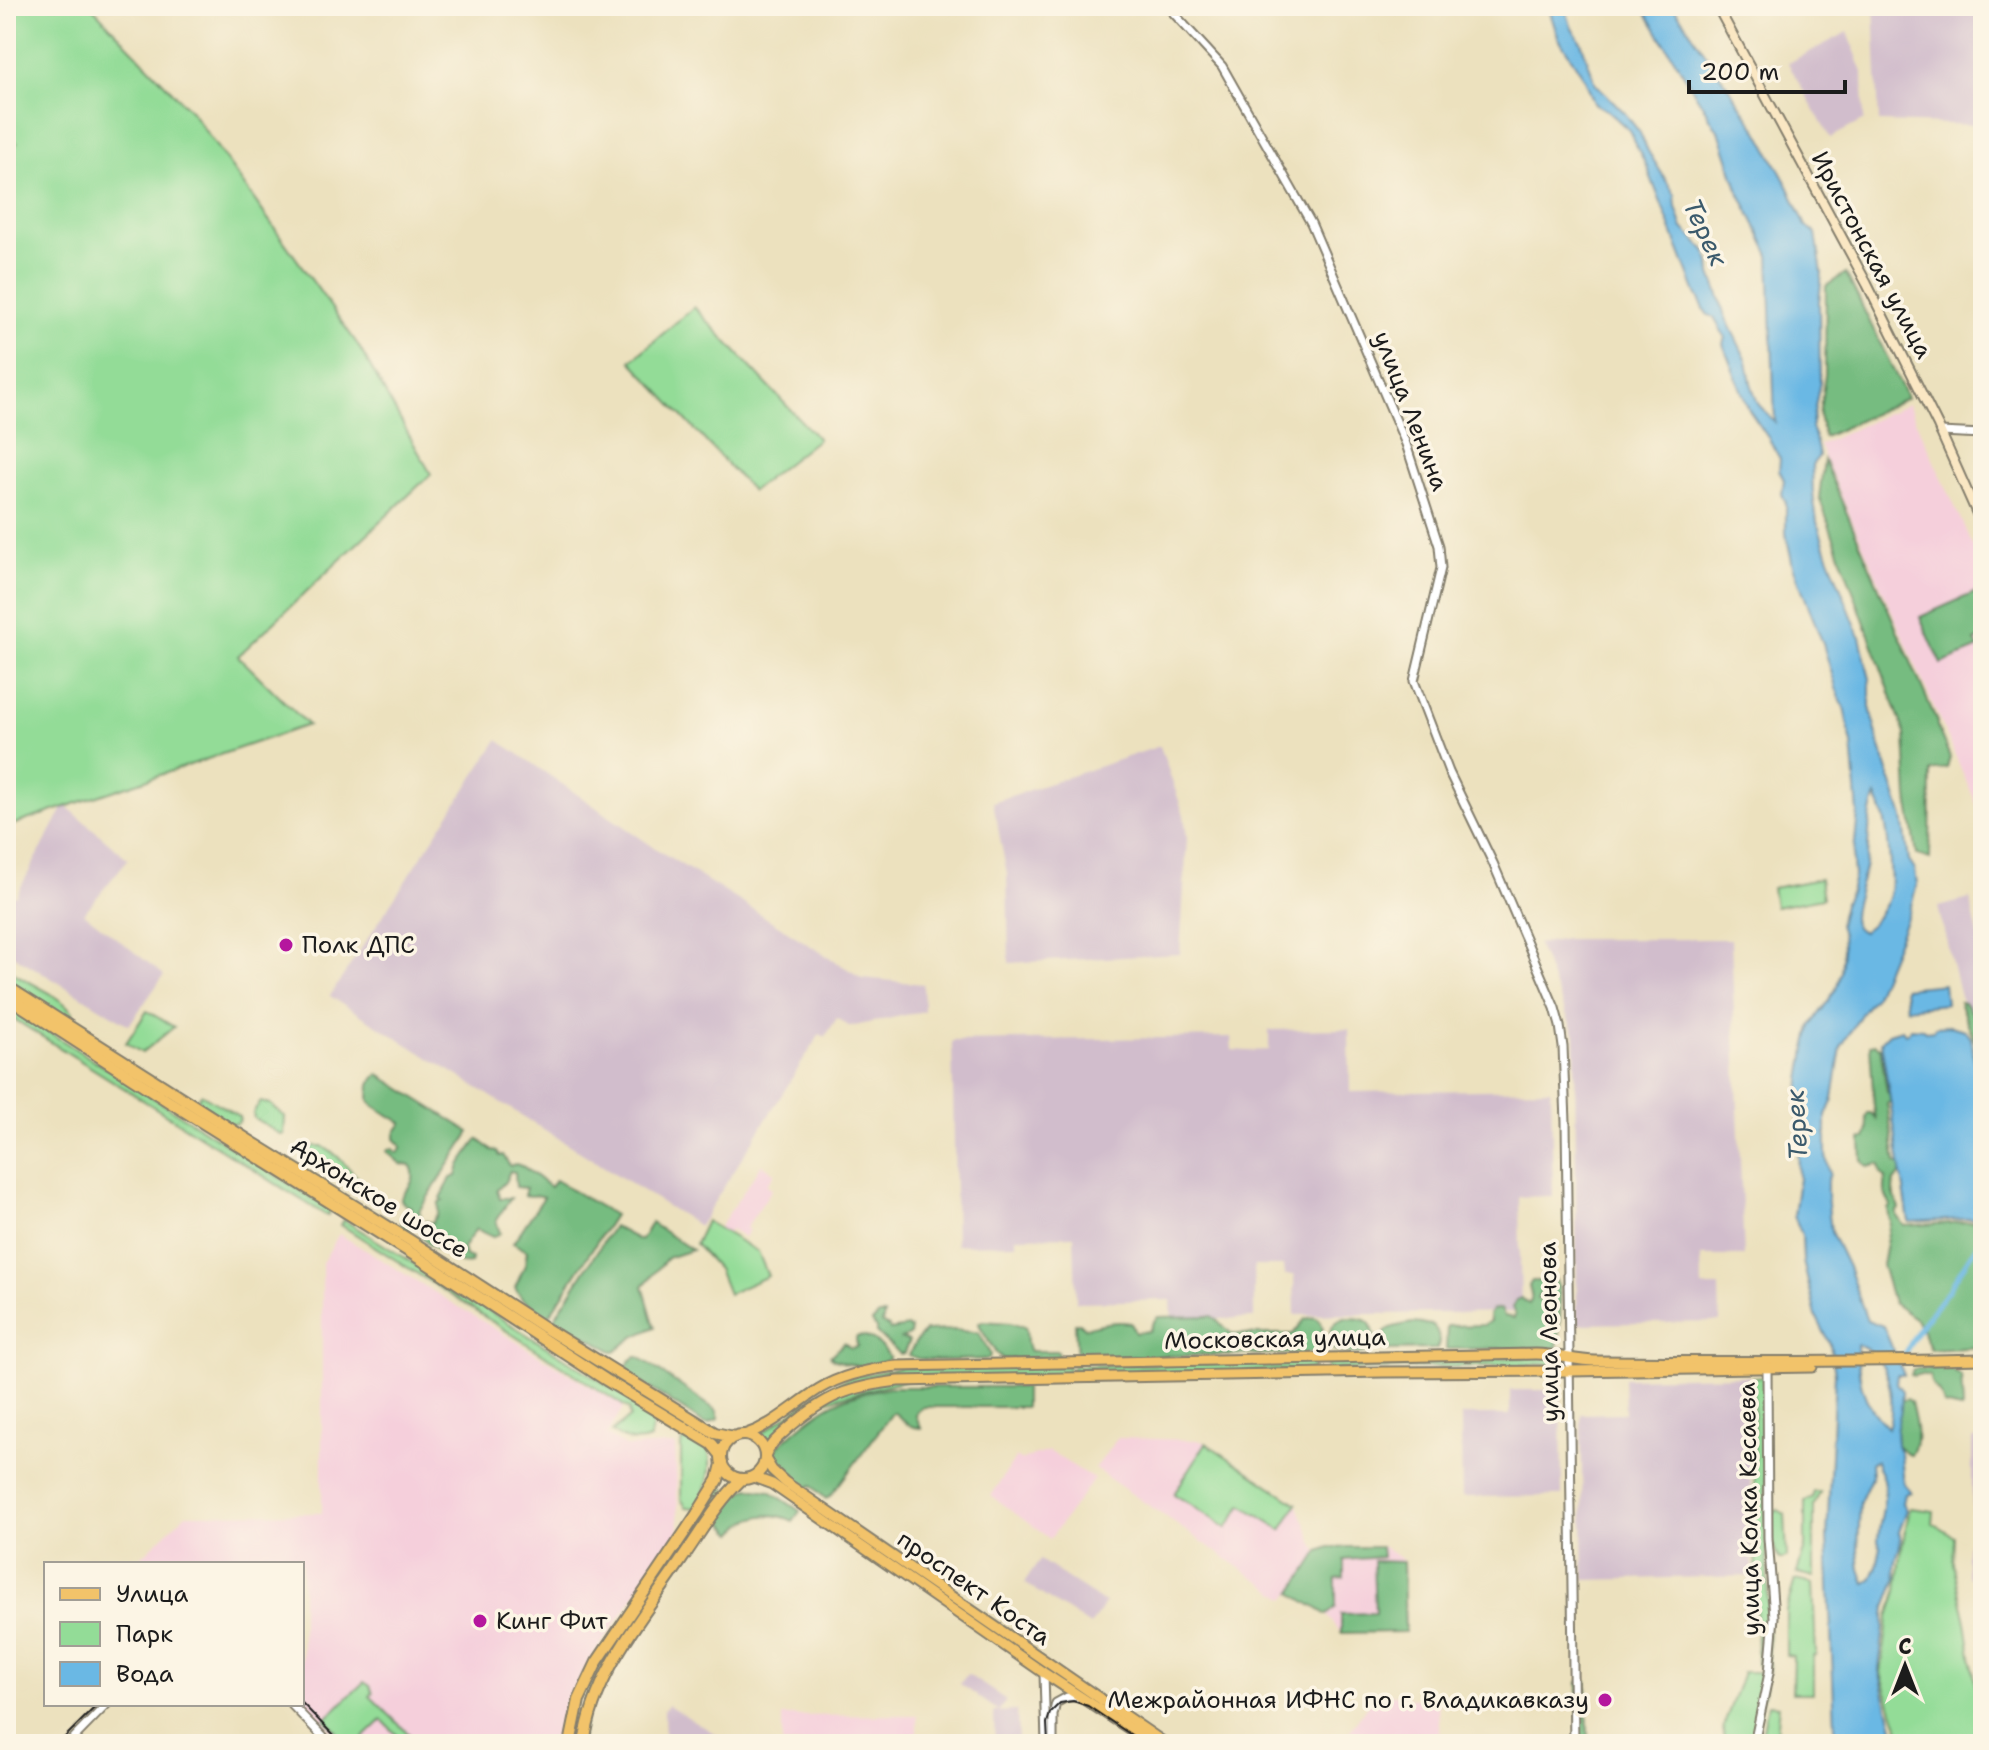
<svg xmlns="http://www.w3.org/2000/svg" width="1989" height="1750" font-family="'Shantell Sans',sans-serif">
<rect width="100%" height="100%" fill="#fcf5e5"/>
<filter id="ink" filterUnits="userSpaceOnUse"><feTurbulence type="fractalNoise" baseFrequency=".0125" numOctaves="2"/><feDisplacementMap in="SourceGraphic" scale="16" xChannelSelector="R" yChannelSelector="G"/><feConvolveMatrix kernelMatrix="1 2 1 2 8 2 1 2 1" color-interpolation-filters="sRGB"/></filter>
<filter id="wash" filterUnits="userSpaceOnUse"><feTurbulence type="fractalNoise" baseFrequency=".006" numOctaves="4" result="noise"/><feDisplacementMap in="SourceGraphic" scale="32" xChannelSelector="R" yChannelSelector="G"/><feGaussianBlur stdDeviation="1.8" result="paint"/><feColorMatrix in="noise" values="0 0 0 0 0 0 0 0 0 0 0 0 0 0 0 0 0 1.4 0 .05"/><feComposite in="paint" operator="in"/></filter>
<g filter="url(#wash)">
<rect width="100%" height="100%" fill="#ece1be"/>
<g fill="#f5cfdb">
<polygon points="1908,404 1983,568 1983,819 1819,445"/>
<polygon points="762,1164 775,1173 767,1185 772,1189 746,1228 749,1230 744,1237 731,1229 727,1234 719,1228"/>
<polygon points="339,1234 624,1407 607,1435 627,1447 675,1445 679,1531 598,1649 571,1697 568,1744 344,1744 302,1701 302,1564 134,1564 186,1514 322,1513 322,1263"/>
<polygon points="1117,1438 1198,1440 1206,1443 1297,1504 1317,1551 1329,1546 1382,1546 1404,1561 1406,1632 1341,1633 1327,1615 1291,1593 1286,1599 1095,1469"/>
<polygon points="1049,1451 1094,1479 1050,1539 991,1496 1016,1457 1021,1460"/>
<polygon points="1376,1692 1438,1702 1440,1744 1341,1744"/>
<polygon points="917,1715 917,1744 782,1744 782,1716"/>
</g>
<g fill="#d1bdcc">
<polygon points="1874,6 1983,6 1983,125 1879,122"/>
<polygon points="1848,32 1863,73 1864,120 1830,138 1788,63"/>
<polygon points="498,740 658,850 862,978 923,984 924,1011 850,1027 837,1018 825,1037 820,1034 699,1226 330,996"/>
<polygon points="1160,746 1184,815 1187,838 1180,954 1009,963 1007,874 993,802"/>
<polygon points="65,805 128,859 84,913 164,975 129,1025 6,951 6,892 16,896"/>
<polygon points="1970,899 1983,956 1983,1032 1961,1000 1938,907"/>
<polygon points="1566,939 1731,939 1744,1256 1701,1256 1702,1287 1719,1287 1720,1322 1577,1324 1575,1035 1537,944"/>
<polygon points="1349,1029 1350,1092 1551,1089 1553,1196 1519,1197 1521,1312 1295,1315 1294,1275 1285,1275 1284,1266 1254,1266 1254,1318 1172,1320 1171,1300 1076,1302 1074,1236 1016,1237 1016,1244 956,1245 952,1041 1231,1037 1232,1050 1248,1051 1269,1050 1269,1030"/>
<polygon points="1749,1376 1752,1576 1584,1580 1581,1414 1625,1413 1624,1378"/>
<polygon points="1510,1390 1561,1390 1562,1496 1462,1497 1461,1415 1510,1415"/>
<polygon points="1983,1435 1983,1589 1979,1587 1967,1575 1967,1548 1972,1532 1972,1440"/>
<polygon points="1040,1560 1105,1603 1090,1626 1024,1583"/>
<polygon points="967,1674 1006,1700 999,1711 960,1684"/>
<polygon points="668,1705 732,1744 665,1744 664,1710"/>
<polygon points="1017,1711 1018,1744 995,1744 994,1712"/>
</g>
<g fill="#93dc97" stroke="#587c5a" stroke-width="2">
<polygon points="6,6 91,6 191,111 358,345 431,474 238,656 308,725 6,827 6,134 18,144 6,132"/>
<polygon points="694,307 818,439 752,491 631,361"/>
<polygon points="1820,879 1823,898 1775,907 1772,888"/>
<polygon points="6,969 50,993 65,1004 73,1012 72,1017 66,1017 6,979"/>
<polygon points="6,1005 331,1210 327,1216 6,1014"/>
<polygon points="147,1011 174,1027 142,1053 126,1043"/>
<path d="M201,1094L240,1117L239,1122C237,1123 235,1124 233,1124C224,1123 203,1105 198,1099Z"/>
<polygon points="260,1102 270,1104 285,1117 284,1134 281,1135 254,1118 253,1113"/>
<polygon points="314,1146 322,1146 337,1156 359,1179 380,1196 386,1205 384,1205 304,1154 305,1150"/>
<path d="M344,1220L647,1410L653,1423L650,1439C635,1445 625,1440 612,1432L630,1417L629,1409L341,1225Z"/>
<polygon points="706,1221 758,1252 768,1276 728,1294 718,1269 695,1244"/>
<polygon points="1553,1357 1553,1364 1327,1370 1327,1362"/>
<polygon points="1313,1361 1313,1370 1072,1375 1072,1366"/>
<polygon points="1068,1366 1068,1376 917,1377 816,1403 767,1442 761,1434 821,1391 851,1377 900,1368"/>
<polygon points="1753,1377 1764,1377 1769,1672 1757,1665"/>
<path d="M688,1436C723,1440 709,1488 697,1508L686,1507L681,1499V1445L684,1438Z"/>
<polygon points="1206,1443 1297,1504 1282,1530 1242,1505 1227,1528 1174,1494"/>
<polygon points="719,1485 727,1490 601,1677 588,1705 580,1744 575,1744 580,1714 585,1697 602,1662"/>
<polygon points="1814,1492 1820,1492 1814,1505 1814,1577 1797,1573 1805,1547 1805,1501 1812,1498"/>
<polygon points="1910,1508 1934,1511 1933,1523 1954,1536 1953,1563 1966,1622 1982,1729 1981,1744 1904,1744 1881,1674 1888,1619 1897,1591 1902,1546"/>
<path d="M1778,1510L1785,1514L1787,1557L1784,1559H1779C1771,1545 1772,1528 1772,1513Z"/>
<polygon points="1795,1580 1813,1584 1816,1655 1813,1656 1813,1693 1792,1693 1793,1656 1786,1655 1786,1610"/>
<polygon points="1743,1672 1758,1672 1767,1677 1753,1744 1724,1744 1723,1728"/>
<polygon points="364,1682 370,1686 373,1693 370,1696 414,1739 409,1744 406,1744 382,1720 357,1744 348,1744 325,1719"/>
<polygon points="1768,1704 1779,1705 1775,1744 1760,1744"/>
</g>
<g fill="#76bc80" stroke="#496c4e" stroke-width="2">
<polygon points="1846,273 1907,398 1824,437 1819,415 1825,375 1826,286"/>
<polygon points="1824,460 1937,722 1937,726 1950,757 1947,768 1931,771 1930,859 1917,855 1908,798 1905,734 1819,497"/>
<polygon points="1983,589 1983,637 1975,641 1979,648 1941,664 1920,617"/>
<polygon points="1959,1002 1964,1003 1967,1006 1983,1032 1983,1096 1975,1041"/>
<path d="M1874,1044L1880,1047L1887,1092L1893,1095L1890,1102L1887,1103L1896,1163L1901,1165L1902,1173L1894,1181L1893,1191L1899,1209L1897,1211V1216L1904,1226L1983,1221V1347L1931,1350L1916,1319L1893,1303L1882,1265L1890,1222L1888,1209L1891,1205C1884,1196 1884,1189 1886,1178L1881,1173L1880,1165L1878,1164L1868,1167L1862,1161L1861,1139L1865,1138C1869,1131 1868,1125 1866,1117L1868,1113H1871L1876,1119L1874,1107L1870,1045Z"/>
<path d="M378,1074L470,1132L419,1211L421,1216L408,1230L401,1224L402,1220C412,1215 411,1218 412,1207C408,1207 401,1203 401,1198C408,1187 418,1180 411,1166L401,1164L387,1152L388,1149H393L395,1152L398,1153L401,1148L400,1144L395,1139V1133L402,1123L374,1106L369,1100L370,1084Z"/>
<path d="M478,1139L492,1150L497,1151L500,1156L503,1155L510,1166L516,1164L524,1167L550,1187L555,1180L614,1215L549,1316L522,1299L515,1288L525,1265L527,1251L513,1243L544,1197C537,1194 531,1197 524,1195L526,1188L516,1187L515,1172L510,1171L505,1182L497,1190L500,1198H511L496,1220L500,1233L493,1237L476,1229L463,1248L465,1256L472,1258L471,1263L462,1264L428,1244L421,1235V1229L425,1221L432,1223L438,1213L439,1202L443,1201L441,1198L451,1178L457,1176L460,1165Z"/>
<polygon points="651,1223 692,1250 667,1258 643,1286 655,1327 634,1337 614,1352 554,1319 613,1226 637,1239 641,1240"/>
<path d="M1556,1280C1564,1296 1559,1331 1557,1348L1446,1349L1447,1326L1484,1325L1490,1321L1489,1315L1492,1310L1501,1309L1504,1316L1514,1318L1515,1315L1512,1307L1516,1300L1521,1298L1529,1304C1534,1297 1530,1293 1529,1286L1532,1281H1542L1544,1287L1537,1299L1544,1303L1549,1298L1548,1286Z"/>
<polygon points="879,1315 884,1315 882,1324 889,1327 890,1330 907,1327 911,1329 910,1334 901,1339 909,1341 904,1353 900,1354 876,1333 876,1328 872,1322"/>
<path d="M1212,1316L1232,1334H1293C1297,1330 1301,1322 1306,1319C1328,1310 1323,1342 1322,1353L1077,1358L1075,1323H1079L1084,1328C1102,1324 1113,1320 1131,1323L1135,1333L1149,1331L1153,1322L1158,1317Z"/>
<path d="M1345,1318C1370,1318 1373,1321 1376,1346C1366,1357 1347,1354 1334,1350C1326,1335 1329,1323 1345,1318Z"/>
<path d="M982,1321L1010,1323L1025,1327C1028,1335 1025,1344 1030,1351H1058L1059,1358L1003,1359L996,1353L980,1327L979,1323Z"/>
<path d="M1412,1323L1433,1325C1438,1332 1442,1341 1436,1349L1388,1350L1382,1348C1382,1325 1393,1327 1412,1323Z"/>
<path d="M954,1330L979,1333L990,1354L989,1359C971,1359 922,1364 909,1355L915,1343L925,1331Z"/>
<path d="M858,1336C871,1336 882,1346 889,1356V1359C868,1372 855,1366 833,1359L830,1356L844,1343L851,1348L857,1346L856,1338Z"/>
<path d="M636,1357H639L717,1411L719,1419L709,1424L703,1423L627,1373C624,1366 630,1360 636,1357Z"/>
<path d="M1943,1368L1950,1369L1961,1376L1963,1406L1961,1409L1944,1405C1943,1402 1943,1399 1941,1396C1936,1386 1931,1390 1930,1376L1920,1374L1914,1376L1911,1375L1913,1369Z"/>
<path d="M890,1387H1025V1407H924L917,1411L916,1416L921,1428C906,1428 904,1419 893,1412L832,1494L826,1499L811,1485L804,1491C794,1484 776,1475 772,1463C769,1451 779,1445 787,1438C825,1404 839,1396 890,1387Z"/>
<path d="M1907,1399L1911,1402C1915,1420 1921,1439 1911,1455L1907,1454L1897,1445L1896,1431L1901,1401Z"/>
<path d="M749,1488L770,1491L800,1511L793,1521C772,1511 750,1514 734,1533L720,1519L734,1498Z"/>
<polygon points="1329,1547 1381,1547 1382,1557 1344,1560 1344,1578 1336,1579 1336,1607 1327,1615 1292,1593 1319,1551"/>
<polygon points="1373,1561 1403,1562 1405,1632 1341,1633 1341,1614 1375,1613"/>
<polygon points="1578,1682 1587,1682 1588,1744 1579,1744"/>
</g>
<g fill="#6ab8e4" stroke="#436a80" stroke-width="2" fill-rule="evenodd">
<path d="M1548,6H1565L1571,26L1581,42L1596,84L1624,112L1640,133L1648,151L1675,195L1676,207L1683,228L1705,250L1710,262L1711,274L1719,295L1724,314L1747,361L1751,383L1758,404L1775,422L1769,253L1739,192L1720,134L1642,6H1673L1758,131L1789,188L1806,226L1816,234L1822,273L1819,302L1820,382L1811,428L1815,437L1819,456L1812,465L1813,494L1817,522L1827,553L1860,637L1870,679V707L1879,744L1903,817L1909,861L1915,870L1917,884L1909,913L1874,998L1863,1011L1841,1047L1833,1099L1826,1116V1155L1830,1174L1827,1181V1194L1831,1232L1848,1267L1867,1320L1883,1326L1904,1375H1897L1896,1383L1902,1391L1901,1410L1896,1431L1897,1445L1901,1454L1904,1483L1911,1492L1905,1494L1903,1503L1907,1510L1899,1532C1905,1547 1890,1562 1897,1578L1886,1607L1879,1671L1894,1731L1901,1744H1886L1883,1737L1882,1744H1841L1835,1727L1827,1538L1835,1374L1830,1344L1816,1316L1803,1261L1802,1235L1794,1216L1799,1178L1798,1132L1801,1080L1806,1049L1811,1026L1836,989L1841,972L1843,949L1842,934L1839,925L1844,904L1850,892L1854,876L1853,862L1858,813L1852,744L1844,708L1836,688L1823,644L1793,566L1786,534V503L1782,494L1784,480L1779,470L1780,459L1769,439L1749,410L1723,344L1725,337L1714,318L1707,314L1696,293L1647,167L1629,130L1608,111L1594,103L1585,79L1558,37ZM1876,796C1887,820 1888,838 1890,864C1890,872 1892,882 1890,890C1888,904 1874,923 1863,932C1857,929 1853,926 1853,918C1853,900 1863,881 1866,864C1870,842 1867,816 1876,796ZM1857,1345C1862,1347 1870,1350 1874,1354C1891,1372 1895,1405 1888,1428C1860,1401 1859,1381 1857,1345ZM1876,1461C1877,1468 1882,1474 1883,1480C1888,1501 1878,1522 1878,1542L1881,1547L1877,1566L1871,1580L1865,1583L1860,1569L1858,1550L1860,1502L1872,1476L1871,1462Z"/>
<polygon points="1944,984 1946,1004 1906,1008 1904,988"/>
<polygon points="1950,1026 1965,1030 1971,1038 1983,1119 1983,1218 1909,1222 1881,1041 1889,1033 1902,1029 1905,1033 1908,1032 1911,1028 1923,1029 1925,1031 1934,1030 1935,1027"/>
</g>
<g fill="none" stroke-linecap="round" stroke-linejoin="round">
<polyline stroke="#6ab8e4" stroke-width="5" points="1901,1361 1919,1328 1949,1289 1983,1235"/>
</g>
</g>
<g filter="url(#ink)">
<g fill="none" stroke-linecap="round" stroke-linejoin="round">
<g stroke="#847e6d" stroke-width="11">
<g id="tertiary">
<polyline points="1167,6 1222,66 1311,223 1406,444 1439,546 1441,568 1414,681 1449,772 1493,863 1555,1008 1560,1026 1563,1047 1566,1122 1574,1744"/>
<polyline points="1940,432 1983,434"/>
<polyline points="1044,1673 1046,1744"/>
<polyline points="291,1704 330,1744"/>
<polyline points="68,1744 107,1704"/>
<polyline points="1053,1744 1053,1715 1056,1703 1067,1697 1078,1697"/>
<polyline points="1754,1744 1769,1673 1774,1617 1768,1538 1767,1368"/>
</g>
</g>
<g stroke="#847e6d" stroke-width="12">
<polyline id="secondary" points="1717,6 1867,284 1938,426 1983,527"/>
</g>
<g stroke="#847e6d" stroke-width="13">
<g id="primary">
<path d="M744,1435C774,1425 792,1406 819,1389C842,1375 870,1369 897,1366L1536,1354C1556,1354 1576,1361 1596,1361C1725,1362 1854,1362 1983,1359"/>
<path d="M766,1455C770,1443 780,1436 790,1427C827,1395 849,1387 898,1381L1383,1372L1570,1371L1812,1367"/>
<polyline points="766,1460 772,1470 785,1482 1166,1744"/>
<polyline points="753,1477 772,1484 1044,1673 1153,1744"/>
</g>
</g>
<g stroke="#847e6d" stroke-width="14">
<g id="trunk">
<polyline points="6,986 237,1133 411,1241 545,1328 715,1433 734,1437"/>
<polyline points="6,996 168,1101 408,1251 606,1380 702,1438 712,1444 721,1455"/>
<circle cx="743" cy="1457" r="22"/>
<polyline points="570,1744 579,1700 597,1662 697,1514 718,1480 722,1464"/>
<path d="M584,1744C594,1672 643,1617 682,1559C701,1532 717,1503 741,1480"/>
</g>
</g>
<use href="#tertiary" stroke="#fff" stroke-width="7"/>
<use href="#secondary" stroke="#fae7c3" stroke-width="8"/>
<use href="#primary" stroke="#f2c36a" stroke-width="9"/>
<use href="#trunk" stroke="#f2c36a" stroke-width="10"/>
<g stroke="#1c1c1c" stroke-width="2">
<polyline points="302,1703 342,1744"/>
<polyline points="58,1744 98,1704"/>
<polyline points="1048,1744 1047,1723 1050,1713 1060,1703 1073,1701 1088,1706 1145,1744"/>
</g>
</g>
</g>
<g fill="#b5179e" stroke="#fcf5e5" stroke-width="3">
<circle cx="286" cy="945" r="8"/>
<circle cx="480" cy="1621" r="8"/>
<circle cx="1605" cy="1700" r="8"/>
</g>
<g text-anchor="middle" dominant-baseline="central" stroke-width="7" stroke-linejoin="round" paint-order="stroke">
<g font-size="24" fill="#1c1c1c" stroke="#fcf5e5">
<text transform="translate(1872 255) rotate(62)">Иристонская улица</text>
<text transform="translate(1411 411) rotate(69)">улица Ленина</text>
<text transform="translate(379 1198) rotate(32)">Архонское шоссе</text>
<text transform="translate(1549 1332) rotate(-91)">улица Леонова</text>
<text transform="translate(1275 1339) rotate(-1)">Московская улица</text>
<text transform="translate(1749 1509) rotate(-91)">улица Колка Кесаева</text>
<text transform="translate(974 1588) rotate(35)">проспект Коста</text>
</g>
<g font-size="24" fill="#1c1c1c" stroke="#fcf5e5" text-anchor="start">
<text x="302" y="945">Полк ДПС</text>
<text x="496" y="1621">Кинг Фит</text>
<text x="1589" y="1700" text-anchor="end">Межрайонная ИФНС по г. Владикавказу</text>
</g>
<g font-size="26" font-style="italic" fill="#3b5a6c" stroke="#fcf5e5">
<text transform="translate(1706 232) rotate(65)">Терек</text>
<text transform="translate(1796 1125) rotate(-93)">Терек</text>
</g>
</g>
<rect width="1989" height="1750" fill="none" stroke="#fcf5e5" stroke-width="32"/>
<rect x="44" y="1562" width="260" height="144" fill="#fcf5e5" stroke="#a29e95" stroke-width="2"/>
<rect x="60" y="1588" width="40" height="12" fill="#f2c36a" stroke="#a29e95" stroke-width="2"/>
<text x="116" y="1602" font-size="24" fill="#1c1c1c">Улица</text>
<rect x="60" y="1622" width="40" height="24" fill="#93dc97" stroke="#a29e95" stroke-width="2"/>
<text x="116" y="1642" font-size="24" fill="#1c1c1c">Парк</text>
<rect x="60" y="1662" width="40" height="24" fill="#6ab8e4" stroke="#a29e95" stroke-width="2"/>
<text x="116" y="1682" font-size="24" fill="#1c1c1c">Вода</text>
<g transform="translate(1905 1666)" stroke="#fcf5e5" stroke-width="6" paint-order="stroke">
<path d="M0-6L14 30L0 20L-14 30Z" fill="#1c1c1c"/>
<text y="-12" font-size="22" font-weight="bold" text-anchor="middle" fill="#1c1c1c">С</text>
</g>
<path d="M1689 80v12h156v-12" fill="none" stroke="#1c1c1c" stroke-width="4"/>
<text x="1701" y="80" font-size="24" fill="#1c1c1c" stroke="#fcf5e5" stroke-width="6" paint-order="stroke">200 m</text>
</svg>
